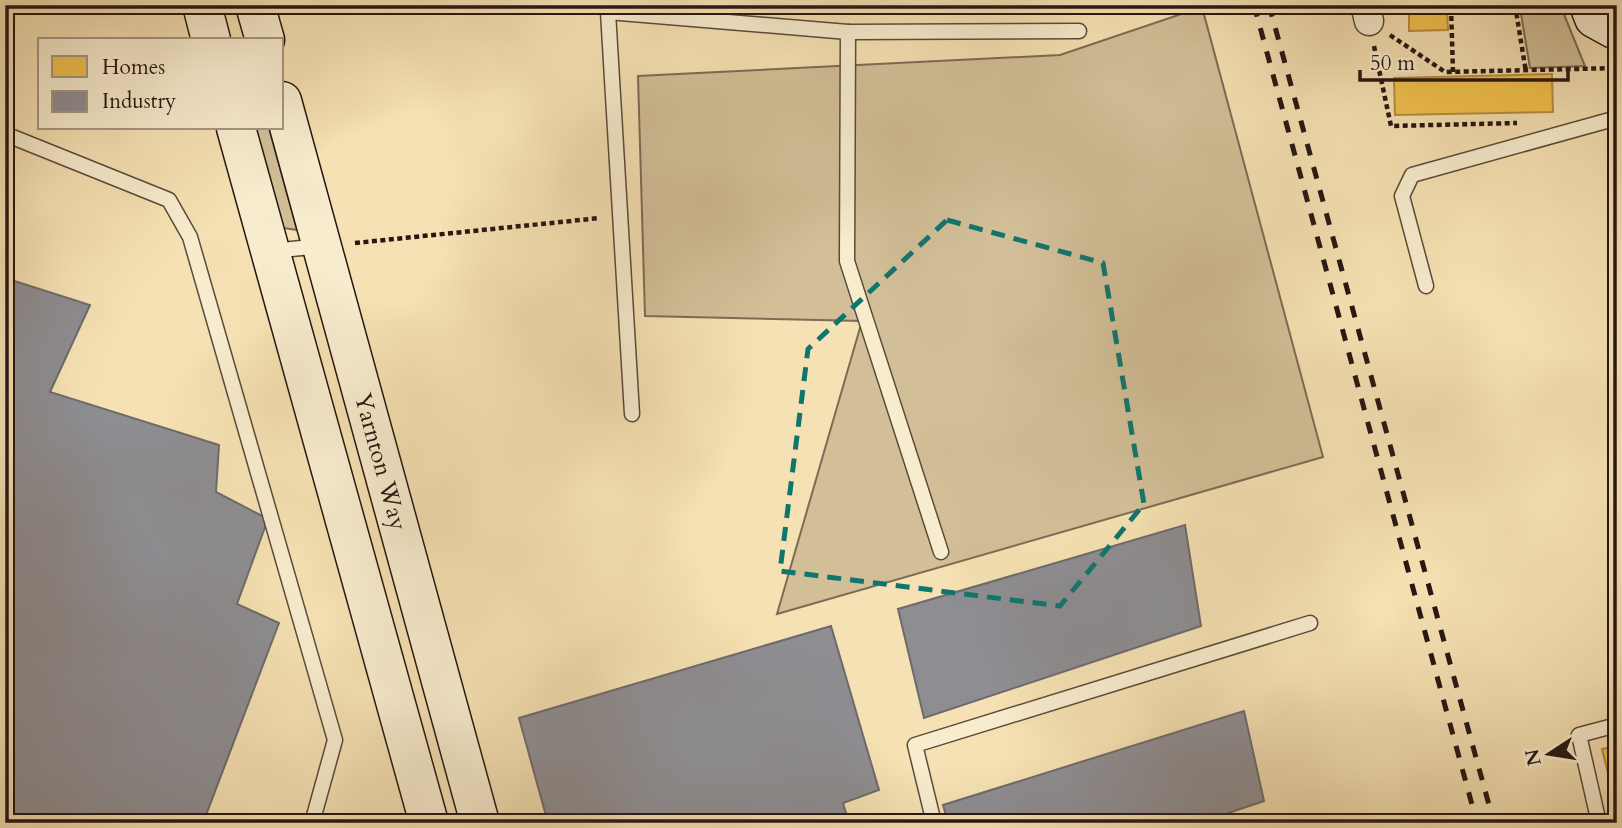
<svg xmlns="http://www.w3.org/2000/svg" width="1622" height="828" font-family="Cardo,serif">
<rect width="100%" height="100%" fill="#f5e1b3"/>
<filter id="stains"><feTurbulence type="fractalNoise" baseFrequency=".00286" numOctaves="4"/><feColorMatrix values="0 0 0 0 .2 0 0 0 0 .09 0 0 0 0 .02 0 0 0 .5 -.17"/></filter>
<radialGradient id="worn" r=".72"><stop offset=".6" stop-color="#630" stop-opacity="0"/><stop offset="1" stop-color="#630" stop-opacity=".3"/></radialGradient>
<g fill="#d2bf98" stroke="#7c6b55" stroke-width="2">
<polygon points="1202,7 1323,457 777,614 862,321 645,316 638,76 1060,55"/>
<polygon points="1561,7 1585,66 1530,68 1520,8"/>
<polygon points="251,128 269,128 297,230 284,228 274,216"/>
</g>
<g fill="#f2c14e" stroke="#b58e3c" stroke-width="2">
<polygon points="1409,5 1447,5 1448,30 1409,31"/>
<polygon points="1552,74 1553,112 1395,115 1394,78"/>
<polygon points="1617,746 1617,809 1602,749"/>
</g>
<g fill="#8d8d92" stroke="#6e6a6c" stroke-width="2">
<polygon points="5,278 90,305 50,392 219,445 216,492 268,519 237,604 279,623 203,823 5,823"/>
<polygon points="1185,525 1201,626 924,718 898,609"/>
<polygon points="831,626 879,790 843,803 849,823 548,823 519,718"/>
<polygon points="1244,711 1264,801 1199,823 948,823 943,805"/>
</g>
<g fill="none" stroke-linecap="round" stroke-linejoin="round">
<g stroke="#5a4a3a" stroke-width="17">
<g id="lane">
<polyline points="604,6 608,12 632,414"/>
<polyline points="608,12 848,32 847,261 941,552"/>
<polyline points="848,32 1079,31"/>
<polyline points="5,134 169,200 190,237 335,740 312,823"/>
<polyline points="272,251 321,246"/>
<polyline points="1426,286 1402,196 1412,175 1617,118"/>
<polyline points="934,823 915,745 1310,623"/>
<polyline points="1599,823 1579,735 1617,725"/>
</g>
</g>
<g stroke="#5a4a3a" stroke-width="31">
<polyline id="street" points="1365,5 1369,21"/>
</g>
<g stroke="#261712" stroke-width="41">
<g id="secondary">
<polyline points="202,5 211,40"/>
<polyline points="255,5 265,40"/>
<polyline points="1589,5 1594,18 1614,29"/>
<path id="s1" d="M282,101L480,823"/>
<polyline points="236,128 429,823"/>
</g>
</g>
<g stroke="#261712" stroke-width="4.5" stroke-dasharray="5 3.5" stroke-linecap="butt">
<polyline points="1515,5 1526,72"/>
<polyline points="1390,35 1445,72 1617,68"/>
<polyline points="1374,46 1391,126 1517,123"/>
<polyline points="1453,72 1451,6 1487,5"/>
<polyline points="355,243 600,218"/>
</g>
<use href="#lane" stroke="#f8ecce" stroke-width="14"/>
<use href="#street" stroke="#f8ecce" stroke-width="28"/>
<use href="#secondary" stroke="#f8ecce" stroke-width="38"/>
<g stroke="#261712" stroke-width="5" stroke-dasharray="12 12" stroke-linecap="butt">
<polyline points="1254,5 1477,823"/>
<polyline points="1269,5 1494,823"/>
</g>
</g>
<path fill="none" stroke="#0f766e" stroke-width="5" stroke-dasharray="14 9" stroke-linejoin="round" d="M947,220L1103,263L1144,504L1060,606L780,571L808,349Z"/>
<g text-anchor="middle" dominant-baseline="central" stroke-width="7" stroke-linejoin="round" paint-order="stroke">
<g font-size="24" fill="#261712" stroke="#f8ecce">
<text stroke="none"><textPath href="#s1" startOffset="374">Yarnton Way</textPath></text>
</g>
</g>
<rect width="1622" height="828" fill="none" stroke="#f5e1b3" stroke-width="28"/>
<rect x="7" y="7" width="1608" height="814" fill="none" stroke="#261712" stroke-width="3.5"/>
<rect x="14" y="14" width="1594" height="800" fill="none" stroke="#261712" stroke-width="2"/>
<rect x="38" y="38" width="245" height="91" fill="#f8ecce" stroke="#a49783" stroke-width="2"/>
<rect x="52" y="56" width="35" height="21" fill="#f2c14e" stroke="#a49783" stroke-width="2"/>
<text x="102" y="74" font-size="21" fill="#261712">Homes</text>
<rect x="52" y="91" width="35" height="21" fill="#8d8d92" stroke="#a49783" stroke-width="2"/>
<text x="102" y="108" font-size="21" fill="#261712">Industry</text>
<g transform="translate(1549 754) rotate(258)" stroke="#f8ecce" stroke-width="5" paint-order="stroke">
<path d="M0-5L12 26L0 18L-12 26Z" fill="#261712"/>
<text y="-10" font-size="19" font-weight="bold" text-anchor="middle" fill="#261712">N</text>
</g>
<path d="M1360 70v10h208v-10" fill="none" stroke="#261712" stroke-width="3.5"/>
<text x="1370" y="70" font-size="21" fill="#261712" stroke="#f8ecce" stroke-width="5" paint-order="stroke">50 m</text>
<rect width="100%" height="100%" filter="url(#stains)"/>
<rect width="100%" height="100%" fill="url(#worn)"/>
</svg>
